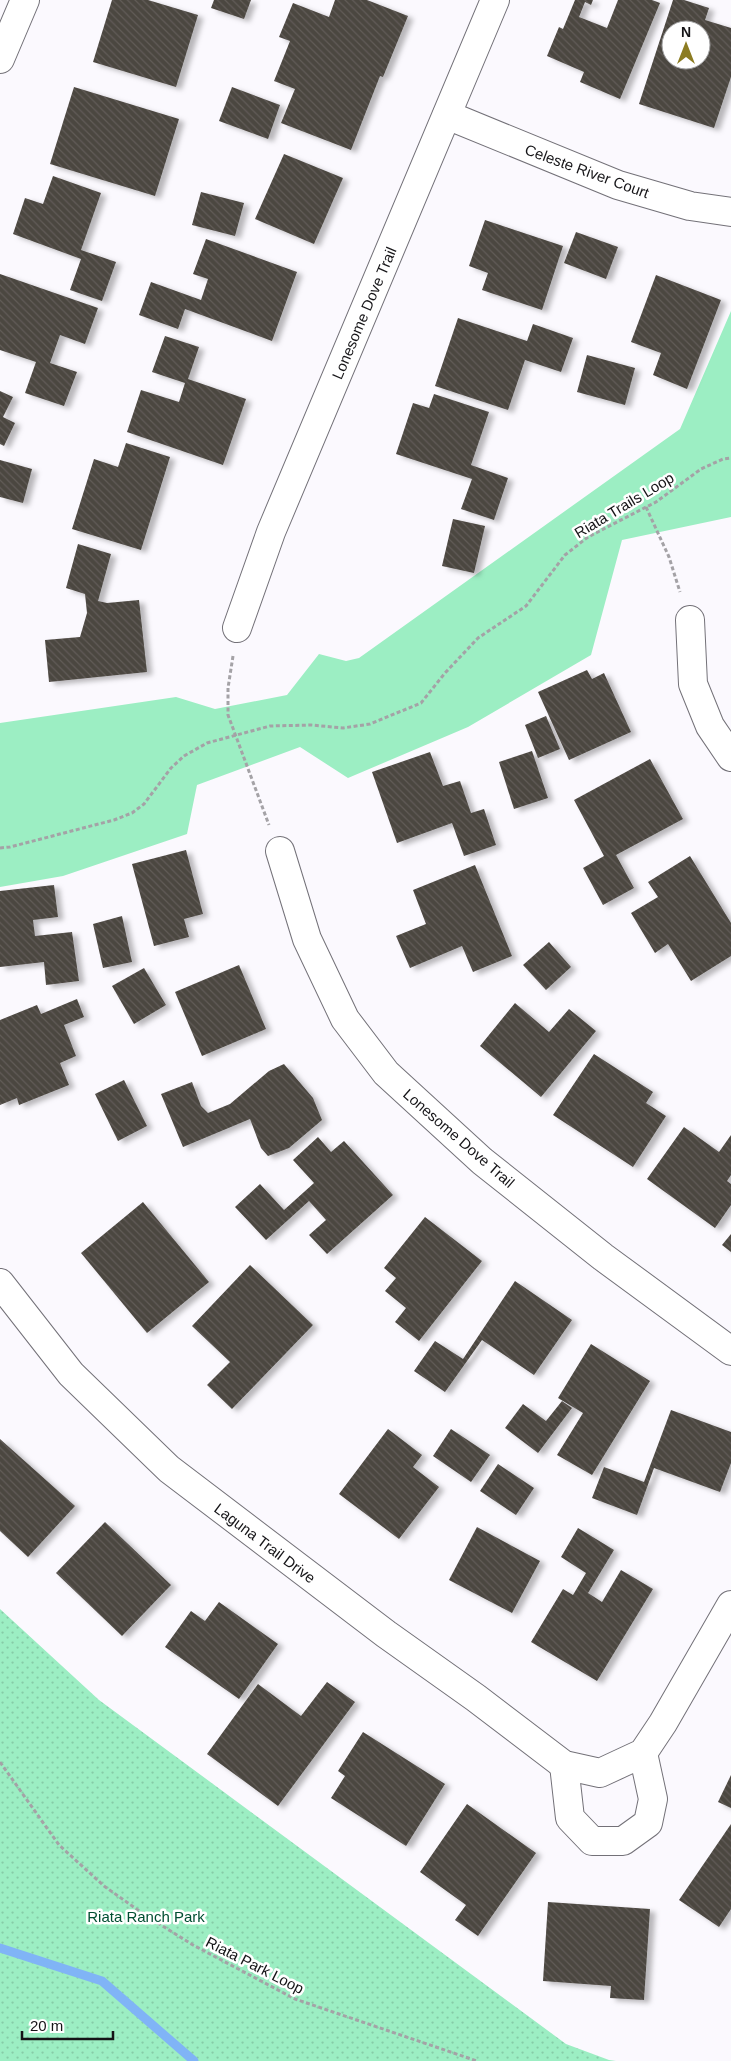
<svg xmlns="http://www.w3.org/2000/svg" width="731" height="2061" font-family="Arial,sans-serif">
<defs>
<pattern id="park-dots" width="8" height="8" patternUnits="userSpaceOnUse" patternTransform="scale(1.25)"><rect width="8" height="8" fill="#9ceec3"/><path d="M2 2h.1M6 6h.1" fill="none" stroke="#86cba7" stroke-width="1.8" stroke-linecap="round"/></pattern>
<pattern id="building-back-hatch" width="6" height="6" patternUnits="userSpaceOnUse" patternTransform="scale(1.25)"><rect width="6" height="6" fill="#4b4640"/><path d="M-1 5l2 2M0 0l6 6M5-1l2 2" fill="none" stroke="#615d58"/></pattern>
<filter id="shadow"><feDropShadow dx="5.5" dy="3" stdDeviation="2.5" flood-color="#0004"/></filter>
</defs>
<rect width="100%" height="100%" fill="#fbf9fe"/>
<polygon fill="#9ceec3" points="731,311 731,517 622,540 591,655 468,727 348,778 300,747 197,785 187,834 63,876 0,887 0,723 176,697 215,709 287,695 319,654 346,661 359,658 680,429"/>
<polygon fill="url(#park-dots)" points="0,1609 99,1700 566,2044 609,2060 616,2061 0,2061"/>
<g fill="none" stroke-linecap="round" stroke-linejoin="round">
<polyline stroke="#80b4f6" stroke-width="9" points="0,1948 102,1981 194,2061"/>
</g>
<g fill="url(#building-back-hatch)" fill-rule="evenodd" filter="url(#shadow)">
<polygon points="112,0 148,0 198,15 176,87 93,62"/>
<polygon points="214,0 251,0 244,19 211,8"/>
<polygon points="335,0 367,0 408,16 383,77 380,76 351,150 281,123 295,89 274,81 290,41 279,37 293,3 329,17"/>
<polygon points="575,0 593,0 591,5 585,2 579,17 607,28 618,0 652,0 660,3 620,99 580,82 584,72 547,56 559,27 563,29"/>
<path d="M673,0H684L709,8L705,20L731,28V77L714,128L639,104ZM671,30H701V60H671Z"/>
<polygon points="74,87 179,119 155,196 50,164"/>
<polygon points="232,87 280,105 268,139 219,121"/>
<polygon points="284,154 343,178 314,244 255,219"/>
<polygon points="53,176 101,193 81,250 116,262 102,301 70,290 81,259 13,234 25,198 43,204"/>
<polygon points="201,192 244,203 235,236 192,225"/>
<polygon points="485,220 563,246 542,310 482,290 488,273 469,266"/>
<polygon points="576,232 618,247 606,279 564,263"/>
<polygon points="206,239 297,272 272,341 185,309 178,329 139,315 151,282 201,300 208,279 193,274"/>
<polygon points="0,274 98,308 85,344 60,335 50,363 77,372 64,406 25,393 36,362 0,350"/>
<polygon points="656,275 721,300 687,389 653,375 661,353 631,342"/>
<polygon points="458,318 527,341 533,324 573,338 561,372 525,360 508,410 435,386"/>
<polygon points="165,336 199,347 188,379 246,399 223,465 127,432 141,390 179,402 185,383 152,372"/>
<polygon points="587,355 635,368 625,405 577,392"/>
<polygon points="0,391 13,397 3,417 15,423 4,446 0,444"/>
<polygon points="434,394 489,412 471,465 508,478 494,520 461,509 472,479 396,454 413,403 429,408"/>
<polygon points="126,443 170,457 141,550 72,529 94,459 118,467"/>
<polygon points="0,460 32,469 23,503 0,497"/>
<polygon points="453,519 485,526 474,573 442,566"/>
<polygon points="78,544 111,554 98,601 107,603 139,600 147,672 49,682 45,640 80,637 87,613 85,594 66,588"/>
<polygon points="587,670 592,679 604,673 631,732 569,760 538,692"/>
<polygon points="546,716 560,749 538,758 525,725"/>
<polygon points="532,751 548,798 514,809 499,762"/>
<polygon points="430,752 443,786 460,781 471,813 484,809 496,845 464,856 452,823 397,843 372,772"/>
<polygon points="650,759 683,819 616,855 634,888 603,905 583,868 604,856 574,800"/>
<polygon points="186,850 203,914 184,919 189,937 154,946 132,864"/>
<polygon points="690,856 731,923 731,956 691,981 668,944 655,953 631,913 658,897 648,882"/>
<polygon points="475,865 512,956 473,972 462,946 410,968 396,936 426,924 413,890"/>
<polygon points="54,885 58,917 33,920 35,936 72,932 79,981 46,985 44,962 0,967 0,891"/>
<polygon points="122,916 132,962 103,968 93,924"/>
<polygon points="549,942 571,967 546,990 523,965"/>
<polygon points="239,965 266,1029 202,1056 175,992"/>
<polygon points="144,968 166,1005 134,1024 112,986"/>
<polygon points="77,999 84,1017 64,1025 76,1056 60,1063 69,1085 19,1105 17,1098 0,1105 0,1020 37,1005 41,1014"/>
<polygon points="515,1003 549,1032 569,1009 596,1031 541,1097 480,1046"/>
<polygon points="594,1054 653,1092 646,1103 666,1116 633,1167 553,1115"/>
<polygon points="284,1064 313,1098 322,1120 289,1148 268,1156 261,1148 250,1119 183,1147 161,1094 192,1082 201,1106 208,1113 230,1104 269,1071"/>
<polygon points="124,1080 147,1126 118,1141 95,1094"/>
<polygon points="684,1127 719,1152 731,1135 731,1175 727,1181 731,1184 731,1205 715,1228 647,1179"/>
<polygon points="318,1137 331,1152 344,1141 393,1195 327,1254 309,1235 326,1220 309,1201 266,1240 235,1207 260,1184 284,1210 314,1183 293,1160"/>
<polygon points="143,1202 209,1282 147,1333 81,1253"/>
<polygon points="425,1217 482,1261 419,1341 395,1322 406,1308 385,1291 396,1278 384,1268"/>
<polygon points="731,1234 731,1252 722,1245"/>
<polygon points="250,1265 313,1325 232,1409 207,1385 230,1362 192,1326"/>
<polygon points="515,1281 572,1320 534,1375 482,1340 445,1392 414,1371 435,1341 463,1359"/>
<polygon points="591,1344 650,1381 592,1475 557,1455 583,1413 558,1398"/>
<polygon points="562,1401 572,1408 538,1453 505,1428 523,1404 546,1421"/>
<polygon points="671,1410 731,1432 731,1463 720,1492 654,1468 637,1515 592,1498 604,1467 644,1482"/>
<polygon points="388,1429 422,1455 413,1467 439,1487 399,1539 339,1494"/>
<polygon points="451,1429 490,1455 471,1482 433,1456"/>
<polygon points="0,1439 75,1506 28,1557 0,1531"/>
<polygon points="498,1464 534,1488 516,1515 480,1491"/>
<polygon points="105,1522 171,1585 122,1636 56,1573"/>
<polygon points="477,1527 540,1561 512,1613 449,1580"/>
<polygon points="578,1528 614,1550 588,1593 602,1602 621,1570 653,1589 597,1681 531,1642 563,1589 573,1595 586,1573 561,1557"/>
<polygon points="219,1602 278,1644 239,1699 165,1647 191,1611 205,1621"/>
<polygon points="327,1682 355,1702 278,1806 207,1754 258,1684 301,1716"/>
<polygon points="363,1732 445,1784 406,1846 331,1798 345,1776 338,1771"/>
<polygon points="731,1775 731,1808 718,1802"/>
<polygon points="467,1804 536,1853 478,1936 455,1920 466,1905 420,1872"/>
<polygon points="731,1824 731,1909 719,1927 679,1900"/>
<polygon points="548,1902 650,1909 644,2000 610,1998 611,1986 543,1981"/>
</g>
<g fill="none" stroke-linecap="round" stroke-linejoin="round">
<g stroke="#737178" stroke-width="30">
<g id="minor">
<polyline points="0,59 25,0"/>
<polyline points="447,115 618,185 690,206 731,212"/>
<polyline points="690,620 693,684 710,726 731,757"/>
<polyline points="237,628 271,532 495,0"/>
<polyline points="280,851 307,939 345,1019 386,1073 482,1161 603,1257 731,1351"/>
<polyline points="0,1283 71,1374 169,1469 386,1634 476,1698 564,1765 600,1773 643,1753 663,1723 731,1605"/>
<polyline points="564,1765 570,1818 592,1841 623,1841 648,1823 653,1799 643,1753"/>
</g>
</g>
<g stroke="#a4a2a6" stroke-width="3" stroke-dasharray="4 2.5" stroke-linecap="butt">
<polyline points="646,507 669,557 680,592"/>
<polyline points="233,656 228,688 228,715 269,825"/>
<polyline points="0,848 10,847 114,820 132,813 144,804 171,768 184,756 207,743 270,726 311,725 343,728 370,724 421,703 445,673 478,638 526,606 565,555 588,537 656,502 701,469 723,459 731,458"/>
<polyline points="0,1762 59,1845 104,1886 145,1915 193,1945 295,1999 477,2061"/>
</g>
<use href="#minor" stroke="#fff" stroke-width="28"/>
</g>
<g text-anchor="middle" dominant-baseline="central" stroke-width="5" stroke-linejoin="round" paint-order="stroke">
<g font-size="15" fill="#151417" stroke="#fff">
<text transform="translate(587 171) rotate(20)">Celeste River Court</text>
<text transform="translate(364 313) rotate(-67)">Lonesome Dove Trail</text>
<text transform="translate(624 505) rotate(-31)">Riata Trails Loop</text>
<text transform="translate(459 1138) rotate(41)">Lonesome Dove Trail</text>
<text transform="translate(265 1543) rotate(37)">Laguna Trail Drive</text>
<text transform="translate(255 1965) rotate(27)">Riata Park Loop</text>
</g>
<g font-size="15" fill="#004e31" stroke="#fff">
<text x="146" y="1916">Riata Ranch Park</text>
</g>
</g>
<g transform="translate(686 45)"><circle r="24" fill="#ffffff" stroke="#a1a1a2"/>
<path d="M0-4L9 19L0 12L-9 19Z" fill="#8c7c22"/>
<text y="-8" font-size="14" font-weight="bold" text-anchor="middle" fill="#151417">N</text>
</g>
<path d="M22 2031v8h91v-8" fill="none" stroke="#151417" stroke-width="2.5"/>
<text x="30" y="2031" font-size="15" fill="#151417" stroke="#ffffff" stroke-width="4" paint-order="stroke">20 m</text>
</svg>
